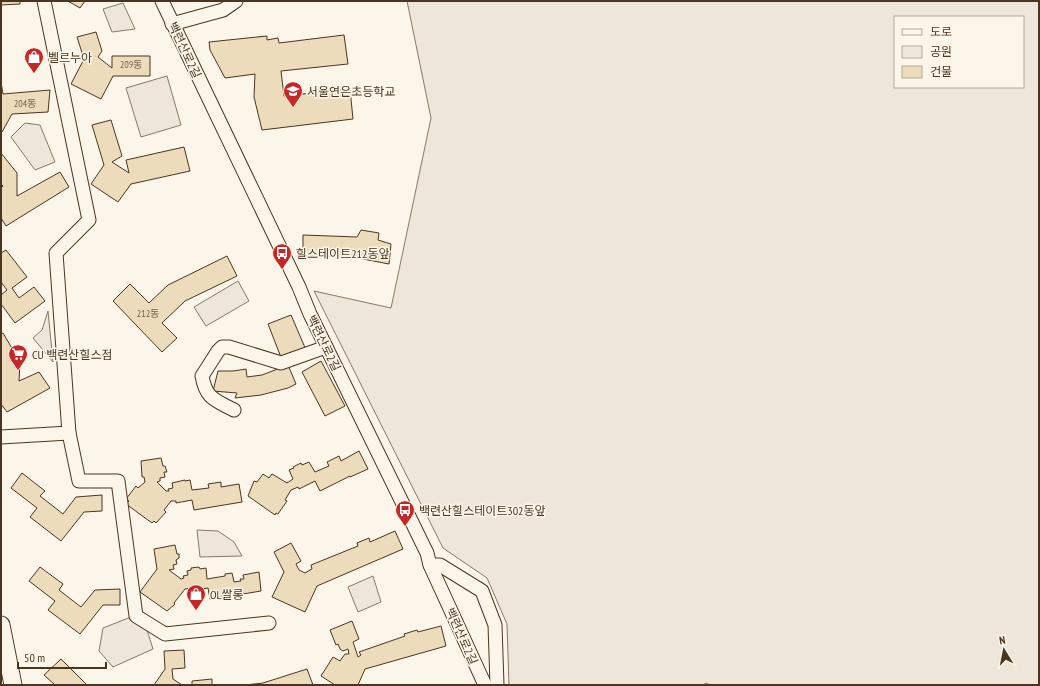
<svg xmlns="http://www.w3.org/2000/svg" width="1040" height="686" font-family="'PT Sans Narrow','Noto Sans KR',sans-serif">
<rect width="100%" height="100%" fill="#fbf6e9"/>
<g fill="#ede6d9" stroke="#887966" fill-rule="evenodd">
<path d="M407,1H1039V685H710L706,683L703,685H509L507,624L487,578L443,548L314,291L391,308L431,118ZM895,17H1023V87H895Z"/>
<polygon points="123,3 135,29 112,32 103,9"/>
<polygon points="167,76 181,125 141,137 126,88"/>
<polygon points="25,123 40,125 55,162 35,170 11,137"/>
<polygon points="238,281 249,301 206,326 194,307"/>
<polygon points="48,311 53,362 33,338 42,330"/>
<polygon points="197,530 218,531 234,542 242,556 200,557"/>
<polygon points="373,576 381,602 358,612 348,587"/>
<polygon points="131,617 146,627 153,649 113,667 99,651 103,628"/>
</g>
<g fill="#ecdcbc" stroke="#4a3520">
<polygon points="1,1 20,1 20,4 1,5"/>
<polygon points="68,1 85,1 80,8"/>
<polygon points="96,32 102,51 98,57 112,68 112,56 150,56 150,76 113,76 101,99 71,84 84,59 77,37"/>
<polygon points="344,35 348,64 281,71 284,96 350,89 353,119 262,130 254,97 255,74 225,78 210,50 209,42 267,36 267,40 278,38 279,43"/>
<polygon points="1,82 3,94 50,90 48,112 12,114 2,132 1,131"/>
<polygon points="111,120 122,156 112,162 129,173 126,160 184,147 190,171 131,184 118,202 91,184 104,165 92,125"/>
<polygon points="1,153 17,173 17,196 60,172 69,187 6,226 1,218 1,188 3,186 1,184"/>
<polygon points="361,230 379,233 378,240 391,244 389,264 358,258 328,256 303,256 303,235 357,237"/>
<polygon points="6,250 27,277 12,288 19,298 34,287 45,301 15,323 1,304 1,295 7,290 1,282 1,253"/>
<polygon points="227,256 237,276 185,301 162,323 177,338 162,352 113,301 130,284 149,303 168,285"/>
<polygon points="291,315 306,350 282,360 268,324"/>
<polygon points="3,333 20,362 19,381 39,372 50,388 7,412 1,404 1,334"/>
<polygon points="321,361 345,406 325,416 302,372"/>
<polygon points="288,365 296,384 288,388 261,395 235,398 237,393 213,391 218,371 233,371 246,369 247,377 262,375"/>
<polygon points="359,451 368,469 350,477 350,476 320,491 315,481 299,489 298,487 291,490 285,500 287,501 278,514 276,513 275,515 248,496 254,481 257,482 263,474 269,478 272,474 287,483 293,479 289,470 294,468 293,467 301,463 302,465 309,462 315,472 329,466 327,462 339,456 341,461"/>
<polygon points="161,458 163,466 165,466 167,472 164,472 165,477 160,478 160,481 157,482 166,491 169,491 168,489 173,488 172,483 185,480 185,481 190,480 192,490 209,488 208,484 221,482 221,487 239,484 242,502 194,510 192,500 176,503 176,501 171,501 164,510 166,512 156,523 154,521 152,523 126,504 129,501 126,499 136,486 138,488 145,482 144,477 142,477 141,461"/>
<polygon points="22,473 45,491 40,496 63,514 76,497 102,495 102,511 84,512 61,541 30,517 37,508 11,488"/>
<polygon points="395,531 403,549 317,586 305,612 272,597 284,572 274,552 291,543 301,561 296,564 299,570 305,573 312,569 311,565 358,546 357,543 369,538 370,542"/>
<polygon points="175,545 177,554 179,554 179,558 176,560 177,564 173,565 174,569 169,570 181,579 184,578 183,576 188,575 187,571 191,570 191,568 199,567 200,569 206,568 207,579 225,576 225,574 232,573 234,582 241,581 240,579 244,579 243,575 259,572 261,591 243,594 243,592 236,593 236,595 210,599 208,588 192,590 192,588 185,589 174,603 175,604 167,611 140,592 157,569 154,549"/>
<polygon points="40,567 63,584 59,590 81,607 95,590 120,589 120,605 103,605 80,634 48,610 55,601 29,581"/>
<polygon points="352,621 359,639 353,642 358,657 361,655 359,652 405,636 404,634 417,630 418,632 441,626 446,646 365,669 358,685 335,685 321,676 333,657 340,661 345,654 349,654 348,649 343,651 340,649 338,644 336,645 330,630"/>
<polygon points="184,650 185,668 172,669 173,679 182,685 154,685 165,669 164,651"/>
<polygon points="61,659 87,685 55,685 44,675"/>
<polygon points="307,669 313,685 245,685 263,683"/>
<polygon points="212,679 212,685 192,685 192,681"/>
</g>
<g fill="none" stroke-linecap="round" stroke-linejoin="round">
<g stroke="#4a3520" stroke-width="15">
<g id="minor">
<polyline points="162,1 299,287 310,314 427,553 430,565 485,685"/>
<polyline points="172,24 223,10 236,1"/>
<path d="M234,410C215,400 206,399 202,376L218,351L222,347H229L281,363L326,347"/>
<polyline points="69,433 79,481 118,481 136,616 165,634 269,623"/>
<polyline points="1,437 69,433 56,253 89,220 44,1"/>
<polyline points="430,565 440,565 482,591 495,625 497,685"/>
</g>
</g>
<g stroke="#4a3520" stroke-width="19">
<polyline id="major" points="1,625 13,685"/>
</g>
<use href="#minor" stroke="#fbf6e9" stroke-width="13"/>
<use href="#major" stroke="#fbf6e9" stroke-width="17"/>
</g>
<defs>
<g id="shop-pin" transform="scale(1)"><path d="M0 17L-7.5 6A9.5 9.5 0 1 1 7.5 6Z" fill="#c62828" stroke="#fbf6e9"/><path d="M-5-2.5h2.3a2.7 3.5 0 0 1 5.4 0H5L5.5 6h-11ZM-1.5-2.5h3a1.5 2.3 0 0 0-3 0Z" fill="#fff"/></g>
<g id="school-pin" transform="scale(1)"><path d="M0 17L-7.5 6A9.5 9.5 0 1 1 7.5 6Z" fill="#c62828" stroke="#fbf6e9"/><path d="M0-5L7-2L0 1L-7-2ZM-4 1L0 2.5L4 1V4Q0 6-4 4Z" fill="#fff"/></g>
<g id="bus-pin" transform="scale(1)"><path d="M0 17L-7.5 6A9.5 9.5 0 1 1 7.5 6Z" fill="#c62828" stroke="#fbf6e9"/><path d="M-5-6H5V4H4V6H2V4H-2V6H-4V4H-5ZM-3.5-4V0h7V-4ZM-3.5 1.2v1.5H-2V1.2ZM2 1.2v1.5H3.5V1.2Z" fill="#fff"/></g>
<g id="supermarket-pin" transform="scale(1)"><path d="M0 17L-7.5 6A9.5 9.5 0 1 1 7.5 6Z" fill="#c62828" stroke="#fbf6e9"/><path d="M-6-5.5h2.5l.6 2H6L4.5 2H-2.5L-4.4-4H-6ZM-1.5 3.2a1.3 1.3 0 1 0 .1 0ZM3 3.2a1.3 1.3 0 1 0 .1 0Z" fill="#fff"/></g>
</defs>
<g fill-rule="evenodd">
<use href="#shop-pin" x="34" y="57"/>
<use href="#school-pin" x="293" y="91"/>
<use href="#bus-pin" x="282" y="253"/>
<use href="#supermarket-pin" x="18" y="354"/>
<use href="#bus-pin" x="405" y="510"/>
<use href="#shop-pin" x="196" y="594"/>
</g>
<g text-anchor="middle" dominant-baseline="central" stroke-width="3" stroke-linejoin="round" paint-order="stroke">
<g font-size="10" fill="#725f47">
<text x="131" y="64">209동</text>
<text x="25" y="103">204동</text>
<text x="148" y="313">212동</text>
</g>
<g font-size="12" fill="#4a3520" stroke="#fbf6e9">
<text transform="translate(185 50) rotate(65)">백련산로2길</text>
<text transform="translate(324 343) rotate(64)">백련산로2길</text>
<text transform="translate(462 636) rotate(66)">백련산로2길</text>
</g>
<g font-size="12" fill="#4a3520" stroke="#fbf6e9" text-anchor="start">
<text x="48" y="57">벨르누아</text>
<text x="307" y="91">서울연은초등학교</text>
<text x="296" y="253">힐스테이트212동앞</text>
<text x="32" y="354">CU 백련산힐스점</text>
<text x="419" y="510">백련산힐스테이트302동앞</text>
<text x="210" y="594">OL쌀롱</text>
</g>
</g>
<rect width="1040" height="686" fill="none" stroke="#4a3520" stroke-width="4"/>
<rect x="894" y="16" width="130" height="72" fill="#fbf6e9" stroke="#b4a999"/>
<rect x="902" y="29" width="20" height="6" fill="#fbf6e9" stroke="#b4a999"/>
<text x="930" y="36" font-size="12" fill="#4a3520">도로</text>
<rect x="902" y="46" width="20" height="12" fill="#ede6d9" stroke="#b4a999"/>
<text x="930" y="56" font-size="12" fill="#4a3520">공원</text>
<rect x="902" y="66" width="20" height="12" fill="#ecdcbc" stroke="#b4a999"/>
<text x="930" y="76" font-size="12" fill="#4a3520">건물</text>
<g transform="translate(1004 650) rotate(350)" stroke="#fbf6e9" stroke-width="3" paint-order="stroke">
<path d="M0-3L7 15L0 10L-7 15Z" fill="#4a3520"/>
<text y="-6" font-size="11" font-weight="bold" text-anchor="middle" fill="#4a3520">N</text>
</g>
<path d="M18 662v6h88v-6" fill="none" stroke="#4a3520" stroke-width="2"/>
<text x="24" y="662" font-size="12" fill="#4a3520" stroke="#fbf6e9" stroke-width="3" paint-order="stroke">50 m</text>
</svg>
